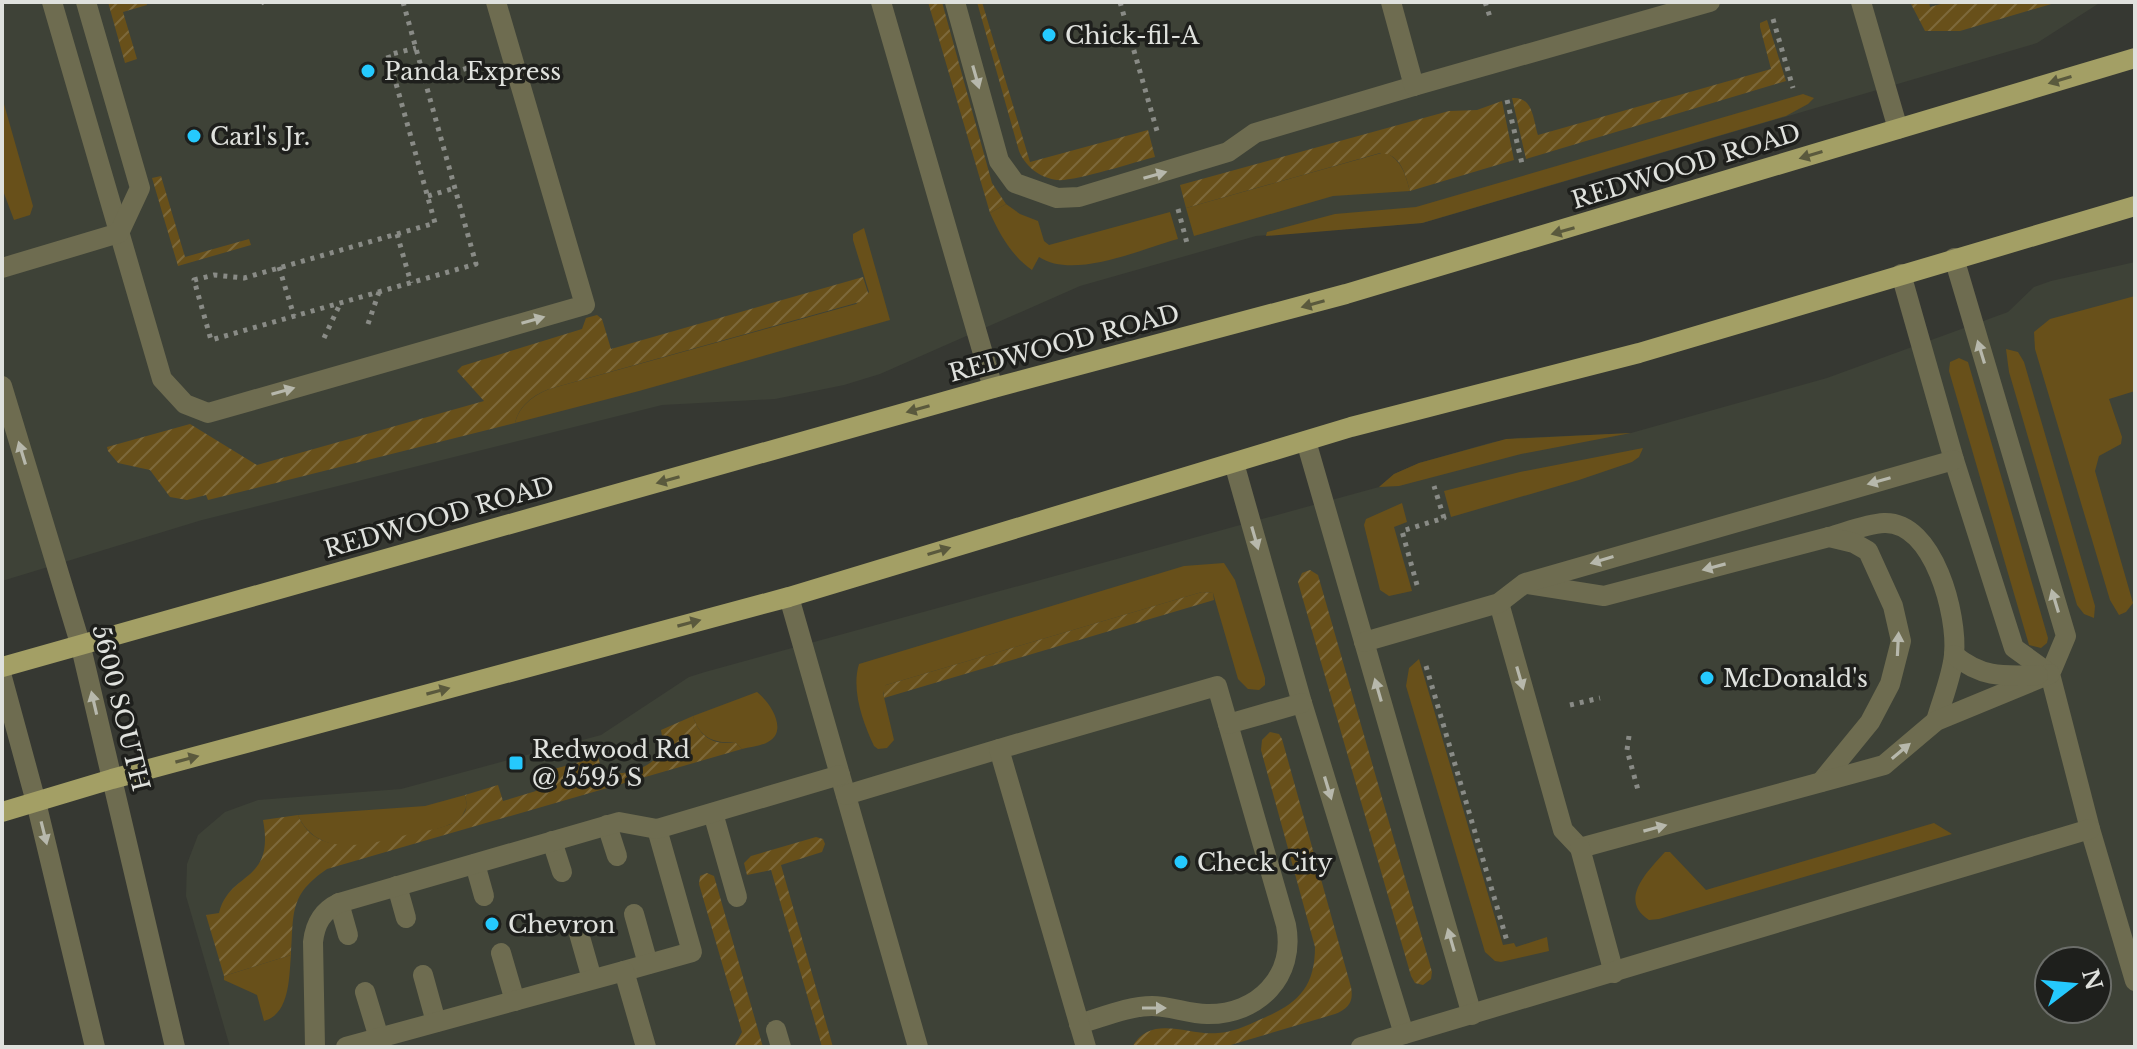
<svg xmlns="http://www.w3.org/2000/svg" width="2137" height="1049" font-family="'Libre Baskerville',serif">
<defs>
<pattern id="garden-furrows" width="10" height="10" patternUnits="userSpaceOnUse" patternTransform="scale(2)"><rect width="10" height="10" fill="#68501a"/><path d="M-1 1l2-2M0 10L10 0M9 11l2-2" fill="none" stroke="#7d693b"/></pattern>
</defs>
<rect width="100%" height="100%" fill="#363832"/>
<g fill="#3e4237" fill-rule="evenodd">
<polygon points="2,2 2101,2 2037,43 1423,223 1256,236 1080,286 880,374 844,385 775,399 662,405 202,520 2,581"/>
<path d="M2135,262V1047H230L186,896L187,864L198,835L225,812L258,800L401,789L601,735L689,677L705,672L1379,487L1394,474L1419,463L1493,442L1517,438L1631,433L1827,378L2008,312L2034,287L2051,281ZM2049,961H2097V1009H2049Z"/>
</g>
<g fill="#68501a">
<polygon points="1803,94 1814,98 1808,104 1786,116 1422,223 1266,236 1267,232 1335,214 1416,207"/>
<polygon points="2,97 33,206 30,215 14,220 2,188"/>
<path d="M1385,152C1402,161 1405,173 1410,191L1333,196L1194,236L1186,208Z"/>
<path d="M1006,204L1020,214L1038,221L1044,241L1049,245L1170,212L1178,239C1141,249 1074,280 1039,257L1032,270C1012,256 1000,235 990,213Z"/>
<path d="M864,228L890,320L639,391L515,423C519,406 534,395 549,389L856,304L869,292L853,240V234Z"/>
<polygon points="2135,296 2135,391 2109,399 2122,437 2121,444 2099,456 2095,471 2133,603 2126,612 2119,615 2110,600 2035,349 2034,332 2050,319"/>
<polygon points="2006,349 2018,352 2024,362 2095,606 2094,618 2084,614 2077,605 2009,372"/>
<polygon points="1959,358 1968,362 2048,638 2047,643 2041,648 2029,645 1949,371 1950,362"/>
<polygon points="1631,433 1521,454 1399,486 1379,487 1394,474 1419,463 1506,439"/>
<polygon points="1643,448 1639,457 1632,462 1579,480 1451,517 1444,491 1520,472"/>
<polygon points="1402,503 1407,522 1394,527 1412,591 1389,596 1380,590 1364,525 1366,519"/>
<path d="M1224,563L1235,580L1265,678V685L1259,690L1248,689L1238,679L1213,593L1202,592L886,685L883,693L894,740L887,748L878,749L874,746C863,723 851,690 859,664L1184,566Z"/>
<polygon points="1419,659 1503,945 1514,943 1516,947 1547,937 1549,951 1501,962 1495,961 1485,952 1406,686 1409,668"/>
<path d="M757,692C770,702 789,731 768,742C761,746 750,747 742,749L735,742C714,744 699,737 693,716Z"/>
<path d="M465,795L467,806C464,812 462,818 457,821C441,831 366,847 348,846C326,846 306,835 298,815L425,806Z"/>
<path d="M1934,823L1952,834L1659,919L1649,920C1618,900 1647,872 1665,852H1670L1706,890Z"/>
<path d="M291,955C289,977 290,1014 264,1021L257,995L224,980V976Z"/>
</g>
<g fill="url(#garden-furrows)">
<polygon points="108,2 146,2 147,5 123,12 137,59 125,63"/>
<polygon points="928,2 942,2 992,183 1006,204 990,213"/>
<path d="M977,2H982L1030,162L1148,130L1155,157C1135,162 1073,182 1057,180C1040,178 1025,166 1019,151Z"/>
<polygon points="1910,2 1929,2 1930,7 1948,2 2058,2 1960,31 1925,31"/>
<path d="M1767,20L1786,81L1526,159L1512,98C1533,96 1533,119 1538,135L1771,69L1760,27V23Z"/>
<path d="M1502,101L1514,160L1410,191C1405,173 1401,154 1380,153L1186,208L1180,185L1449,111L1477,110Z"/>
<polygon points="161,176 185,257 249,239 251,245 178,266 152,178"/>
<path d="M863,277L869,296L863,301L549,389C533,395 519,406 515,423L208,500L206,495L187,500L170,497L150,470L118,463L108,451L107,447L190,424L257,465L484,401L457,371L462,366L582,329L586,318L597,315L602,319L611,349Z"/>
<polygon points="1310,570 1318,575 1432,972 1431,979 1423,985 1415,983 1411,976 1298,582 1302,573"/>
<polygon points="1202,592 1213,593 1214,600 884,698 883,689 886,685"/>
<path d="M693,716C699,737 714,746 735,742L742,749L327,869C289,895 294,912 291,955L224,976L206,915L219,913C230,870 275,884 263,820L298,815C317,862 378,842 414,833C428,830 451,828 461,817C468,810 467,804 465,795L498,785L503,801L536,791L532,775L598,757L602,770C622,779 652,768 664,749L661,730Z"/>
<path d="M1270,732L1279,734L1282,739L1351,987C1354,1002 1348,1009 1335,1014L1224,1047H1132C1152,1013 1187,1036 1218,1033C1233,1032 1246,1026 1259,1020C1296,1005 1315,989 1315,947L1261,750L1262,740Z"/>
<polygon points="816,837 823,839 825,844 822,852 781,865 833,1047 822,1047 771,870 747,875 744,863 751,856"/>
<polygon points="707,873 714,876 763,1047 734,1047 742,1032 699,884 700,876"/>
</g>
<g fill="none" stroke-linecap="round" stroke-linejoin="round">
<g stroke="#898b86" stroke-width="5" stroke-dasharray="4 6" stroke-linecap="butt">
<polyline points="403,2 476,264 211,340 194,280 214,275 244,278 435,223 388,55 416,48"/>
<polyline points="1120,2 1157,131"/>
<polyline points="1485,2 1491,20"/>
<polyline points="261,3 263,2"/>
<polyline points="1773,19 1793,88"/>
<polyline points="425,81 474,66"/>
<polyline points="1507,100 1523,168"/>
<polyline points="428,196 455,188"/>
<polyline points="1178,209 1188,247"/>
<polyline points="397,234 411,283"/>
<polyline points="279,267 294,316"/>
<polyline points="368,324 379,292"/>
<polyline points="324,338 340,304"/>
<polyline points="1417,585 1402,531 1444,518 1434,486"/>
<polyline points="1426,666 1507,941"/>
<polyline points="1570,705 1600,698"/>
<polyline points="1629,736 1627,750 1638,790"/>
</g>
<g stroke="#6e6c50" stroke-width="20">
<polyline points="52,2 162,379 185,404 208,413 585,305 496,2"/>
<polyline points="881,2 993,388"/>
<polyline points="955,2 999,161 1015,183 1057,198 1079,197 1228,152 1255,133 1414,86"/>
<polyline points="1391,2 1414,86 1710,2"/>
<polyline points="1861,2 1898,129"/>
<polyline points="1954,258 2066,636 2050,674 2090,829 2135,981"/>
<polyline points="2,268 119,233 140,188 86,2"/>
<polyline points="1901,274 1954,460 2014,648 2050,674"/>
<polyline points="1306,441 1472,1015"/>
<polyline points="1234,463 1302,703 1404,1034"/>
<path d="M1829,537C1847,532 1866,524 1884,523C1934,521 1958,616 1954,655C1952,676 1942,700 1936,721"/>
<polyline points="1528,584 1604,596 1829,537 1854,543 1868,551 1893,606 1901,641 1890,684 1870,722 1821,782"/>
<polyline points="789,597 918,1047"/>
<polyline points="1499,603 1563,830 1580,848 1884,765 1936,721 2050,674"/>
<polyline points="1364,642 1499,603 1525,583 1954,460"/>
<path d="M1954,655C1982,678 2003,676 2038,675"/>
<polyline points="846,795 999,749"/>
<polyline points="713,813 737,897"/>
<polyline points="607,825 617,856"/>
<polyline points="552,841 562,872"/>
<polyline points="1580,848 1614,973"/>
<polyline points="475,864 484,896"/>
<polyline points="397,886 406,918"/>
<polyline points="339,903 348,935"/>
<polyline points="634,914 648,964"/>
<polyline points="578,930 592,979"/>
<polyline points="501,953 515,1001"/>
<polyline points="624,971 692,952 657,829"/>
<polyline points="423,975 436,1022"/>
<polyline points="365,992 379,1038"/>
<path d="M1079,1024C1101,1018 1128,1006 1152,1006C1170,1006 1189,1014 1207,1014C1258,1015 1296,976 1286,925L1228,724"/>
<polyline points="776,1030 781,1047"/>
<path d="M315,1047L313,942C315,924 322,911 339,903L619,822L657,829L840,775"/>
<polyline points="346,1047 624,971 646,1047"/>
<polyline points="1086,1047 999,749 1217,686 1228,724 1302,703"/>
<polyline points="1361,1047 2090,829"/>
</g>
<g stroke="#6e6c50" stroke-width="20">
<polyline points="2,386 80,643 175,1047"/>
<polyline points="2,677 36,802 95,1047"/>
</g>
<g stroke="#a39f65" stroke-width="20">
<polyline points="2,667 993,388 1346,294 2135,58"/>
<polyline points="2,812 112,779 789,597 1351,427 1639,353 2135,206"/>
</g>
</g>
<defs><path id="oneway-solid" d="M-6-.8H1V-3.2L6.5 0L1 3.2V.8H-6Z" transform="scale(2)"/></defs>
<g fill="#b7b8ac">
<use href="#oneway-solid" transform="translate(976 77) rotate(74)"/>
<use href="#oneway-solid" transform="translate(1155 175) rotate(-16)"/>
<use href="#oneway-solid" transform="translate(533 320) rotate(-16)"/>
<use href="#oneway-solid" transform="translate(1981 352) rotate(-107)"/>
<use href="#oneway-solid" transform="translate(283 391) rotate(-16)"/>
<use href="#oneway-solid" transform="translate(22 453) rotate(-107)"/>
<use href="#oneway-solid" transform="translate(1879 481) rotate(164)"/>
<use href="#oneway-solid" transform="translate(1255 538) rotate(74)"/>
<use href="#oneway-solid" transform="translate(1602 560) rotate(163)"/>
<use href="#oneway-solid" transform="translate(1714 567) rotate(165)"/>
<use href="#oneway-solid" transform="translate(2055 601) rotate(-107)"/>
<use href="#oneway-solid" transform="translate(1898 644) rotate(-87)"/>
<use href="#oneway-solid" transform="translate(1520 678) rotate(74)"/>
<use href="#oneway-solid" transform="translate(1378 690) rotate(-106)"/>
<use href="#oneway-solid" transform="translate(94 703) rotate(-103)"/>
<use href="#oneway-solid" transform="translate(1901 751) rotate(-40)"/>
<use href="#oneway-solid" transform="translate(1328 788) rotate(73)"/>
<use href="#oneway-solid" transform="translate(1655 828) rotate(-15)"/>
<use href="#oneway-solid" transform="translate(44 833) rotate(76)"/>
<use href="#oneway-solid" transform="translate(1451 940) rotate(-106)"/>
<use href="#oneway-solid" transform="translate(1154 1008)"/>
</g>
<g fill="#5a593d">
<use href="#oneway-solid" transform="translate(2060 80) rotate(163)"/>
<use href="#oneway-solid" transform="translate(1811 155) rotate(163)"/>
<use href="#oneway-solid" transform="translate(1563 231) rotate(164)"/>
<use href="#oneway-solid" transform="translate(1313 304) rotate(164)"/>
<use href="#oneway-solid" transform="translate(918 409) rotate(164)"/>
<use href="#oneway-solid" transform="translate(668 480) rotate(164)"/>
<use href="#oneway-solid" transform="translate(939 551) rotate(-17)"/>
<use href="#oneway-solid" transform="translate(689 623) rotate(-15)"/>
<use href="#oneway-solid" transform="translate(438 691) rotate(-15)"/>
<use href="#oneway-solid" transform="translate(187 759) rotate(-15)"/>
</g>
<g fill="#25c9fe" stroke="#1e1f1c" stroke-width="3">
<circle cx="1049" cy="35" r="8"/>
<circle cx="368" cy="71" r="8"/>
<circle cx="194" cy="136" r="8"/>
<circle cx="1707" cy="678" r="8"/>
<rect x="508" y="755" width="16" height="16" rx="4"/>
<circle cx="1181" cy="862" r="8"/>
<circle cx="492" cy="924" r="8"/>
</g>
<g text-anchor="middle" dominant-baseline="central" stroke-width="7" stroke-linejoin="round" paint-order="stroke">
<g font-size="24" fill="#dfe1dd" stroke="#1e1f1c" text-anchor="start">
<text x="1065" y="35">Chick-fil-A</text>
<text x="384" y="71">Panda Express</text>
<text x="210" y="136">Carl's Jr.</text>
<text x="1723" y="678">McDonald's</text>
<text x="532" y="749">Redwood Rd<tspan x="532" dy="28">@ 5595 S</tspan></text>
<text x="1197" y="862">Check City</text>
<text x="508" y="924">Chevron</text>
</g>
<g font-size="24" fill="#dfe1dd" stroke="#1e1f1c">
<text transform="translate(1686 166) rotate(-17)">REDWOOD ROAD</text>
<text transform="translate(1064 343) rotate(-15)">REDWOOD ROAD</text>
<text transform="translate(439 517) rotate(-16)">REDWOOD ROAD</text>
<text transform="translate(121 708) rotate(76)">5600 SOUTH</text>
</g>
</g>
<rect width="2137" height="1049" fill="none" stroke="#dfe1dd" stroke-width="8"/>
<g transform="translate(2073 985) rotate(74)"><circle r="38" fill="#1e1f1c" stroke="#6b6d69" stroke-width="2"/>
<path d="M0-6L14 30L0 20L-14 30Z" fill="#25c9fe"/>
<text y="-12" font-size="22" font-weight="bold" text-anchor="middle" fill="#dfe1dd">N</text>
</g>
</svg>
